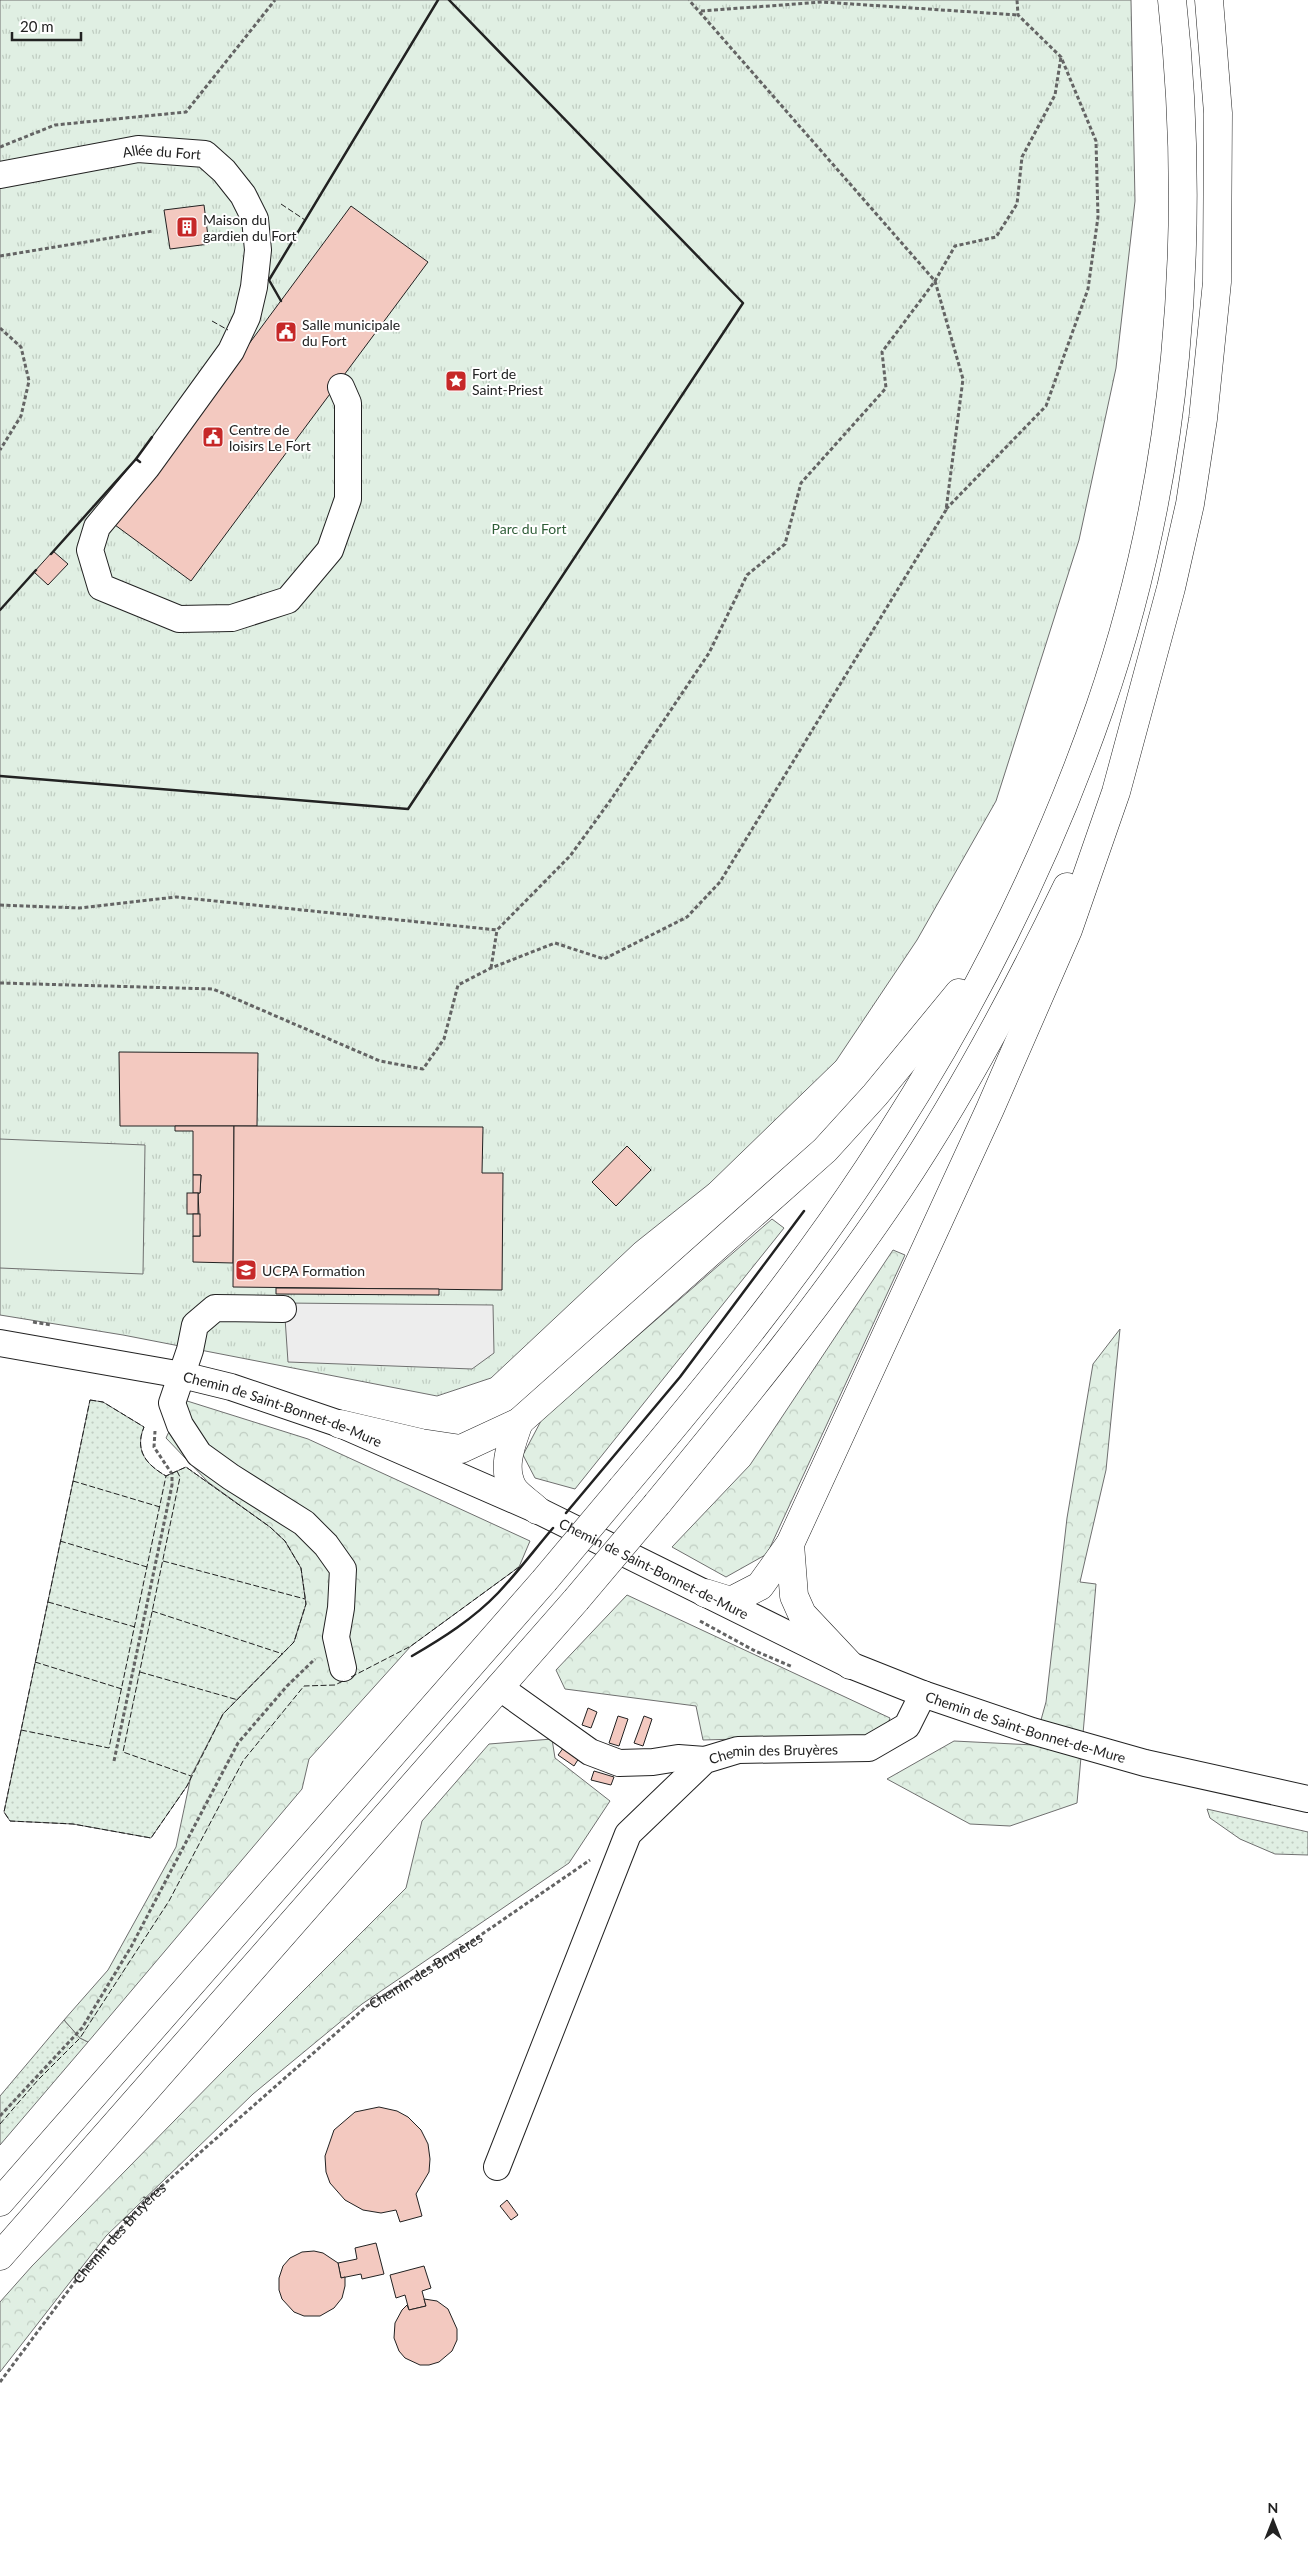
<svg xmlns="http://www.w3.org/2000/svg" width="1308" height="2556" font-family="Lato,sans-serif">
<defs>
<pattern id="grass-dots" width="8" height="8" patternUnits="userSpaceOnUse" patternTransform="scale(1.25)"><rect width="8" height="8" fill="#e0efe3"/><path d="M2 2h.1M6 6h.1" fill="none" stroke="#c0cdc2" stroke-width="1.8" stroke-linecap="round"/></pattern>
<pattern id="forest-crowns" width="20" height="18" patternUnits="userSpaceOnUse" patternTransform="scale(1.25)"><rect width="20" height="18" fill="#e0efe3"/><path d="M2 6a3 3 0 1 1 6 0M12 15a3 3 0 1 1 6 0" fill="none" stroke="#c0cdc2"/></pattern>
<pattern id="park-tufts" width="24" height="20" patternUnits="userSpaceOnUse" patternTransform="scale(1.25)"><rect width="24" height="20" fill="#e0efe3"/><path d="M3 7l-1-3M5 7V3M7 7l1-3M15 17l-1-3M17 17v-4M19 17l1-3" fill="none" stroke="#c0cdc2"/></pattern>
</defs>
<rect width="100%" height="100%" fill="#fff"/>
<g fill="url(#grass-dots)" stroke="#6f6f6f">
<path d="M90,1400L103,1402L144,1427C134,1451 147,1465 166,1476L186,1467L270,1527L285,1541L301,1568L306,1604L294,1642L223,1714L187,1786L151,1838L73,1824L10,1821L4,1812Z"/>
<polygon points="1207,1809 1308,1832 1308,1855 1275,1854 1240,1839 1210,1818"/>
<polygon points="64,2020 80,2038 88,2042 0,2145 0,2096"/>
</g>
<g fill="url(#forest-crowns)" stroke="#6f6f6f">
<polygon points="772,1219 784,1228 575,1489 535,1478 523,1455 542,1419"/>
<polygon points="893,1250 905,1255 767,1554 726,1577 672,1547 750,1465"/>
<polygon points="1120,1329 1106,1470 1080,1582 1096,1584 1077,1803 1010,1826 970,1824 887,1779 954,1741 1034,1745 1046,1702 1067,1518 1093,1364"/>
<polygon points="184,1400 308,1439 530,1541 519,1567 411,1646 309,1759 302,1789 88,2042 80,2038 64,2020 108,1970 176,1847 191,1776 223,1714 294,1642 306,1604 301,1568 285,1541 270,1527 208,1482 166,1438"/>
<polygon points="627,1595 890,1718 884,1735 703,1740 696,1706 565,1689 556,1670"/>
<polygon points="552,1739 555,1758 610,1801 569,1863 362,2004 253,2094 106,2236 0,2372 0,2302 32,2266 224,2070 406,1888 422,1821 489,1744"/>
</g>
<polygon fill="url(#park-tufts)" stroke="#6f6f6f" points="0,0 1131,0 1135,201 1116,368 1079,540 996,801 917,940 836,1061 709,1184 635,1243 491,1378 437,1396 123,1335 0,1315"/>
<polygon fill="#e0efe3" stroke="#6f6f6f" points="0,1139 145,1145 143,1274 0,1268"/>
<polygon fill="#ededed" stroke="#6f6f6f" points="284,1303 493,1305 494,1353 472,1369 288,1362"/>
<g fill="#f3c9c0" stroke="#222">
<polygon points="204,205 209,244 170,249 164,210"/>
<polygon points="351,206 428,262 191,581 115,525"/>
<polygon points="53,551 68,564 48,585 34,572"/>
<polygon points="119,1052 258,1053 257,1126 120,1126"/>
<polygon points="175,1126 234,1126 233,1263 193,1262 193,1236 200,1236 198,1193 200,1193 201,1175 193,1175 193,1131 175,1131"/>
<polygon points="234,1126 483,1127 482,1173 503,1173 502,1290 233,1287"/>
<polygon points="627,1146 651,1170 616,1206 592,1182"/>
<polygon points="193,1175 201,1175 200,1193 193,1193"/>
<rect x="187" y="1193" width="11" height="21"/>
<rect x="193" y="1214" width="7" height="22"/>
<polygon points="276,1288 439,1289 439,1295 276,1294"/>
<polygon points="588,1708 597,1712 591,1728 582,1725"/>
<polygon points="618,1716 628,1719 619,1746 609,1743"/>
<polygon points="644,1716 652,1719 643,1746 634,1743"/>
<polygon points="564,1747 579,1758 574,1766 558,1755"/>
<polygon points="594,1771 614,1777 611,1785 591,1780"/>
<polygon points="379,2107 397,2111 408,2117 421,2130 428,2144 430,2159 429,2172 416,2194 422,2216 400,2222 396,2210 381,2213 363,2210 345,2200 330,2183 326,2172 325,2156 334,2130 355,2112"/>
<polygon points="507,2200 518,2215 511,2220 500,2206"/>
<polygon points="376,2243 384,2274 362,2279 361,2274 341,2278 338,2263 357,2259 355,2248"/>
<polygon points="314,2251 323,2253 338,2263 341,2278 345,2277 345,2286 342,2298 334,2308 320,2316 304,2316 294,2312 282,2299 279,2290 279,2278 283,2266 290,2258 302,2252"/>
<polygon points="424,2266 431,2288 422,2291 426,2306 409,2310 405,2295 396,2298 390,2275"/>
<polygon points="424,2299 437,2301 448,2309 457,2329 457,2340 452,2351 439,2362 429,2365 420,2365 405,2358 399,2351 394,2338 395,2323 402,2310 407,2305 409,2310 426,2306"/>
</g>
<g fill="none" stroke-linecap="round" stroke-linejoin="round">
<g stroke="#222" stroke-width="28">
<g id="minor">
<path id="s2" d="M0,175L138,149L205,154L224,171L243,195L255,219L258,250L254,287L247,317L231,351L147,467L97,527L90,550L101,587L179,619L232,618L288,600L330,550L348,499V403L341,387"/>
<polyline points="283,1309 215,1308 195,1325 190,1350 172,1403 180,1425 199,1454 231,1477 304,1523 326,1545 343,1569 341,1608 336,1637 343,1668"/>
<path id="s3" d="M0,1343L182,1375L231,1387L340,1424L537,1510L850,1665L923,1694L1032,1731L1145,1763L1308,1799"/>
<polyline points="499,1687 590,1752 619,1763 653,1762 678,1758 705,1760"/>
<path id="s4" d="M497,2167L628,1834L705,1760L738,1750L869,1748L907,1726L923,1694"/>
</g>
</g>
<g stroke="#222" stroke-width="29">
<g id="highway">
<path d="M519,1422C512,1443 501,1467 513,1488C518,1496 530,1503 537,1510"/>
<polyline points="340,1424 421,1443 461,1449 519,1422 825,1150 875,1095 959,993"/>
<path d="M622,1488C709,1385 794,1281 868,1169C963,1026 1044,869 1100,707C1178,481 1198,236 1172,0"/>
<path d="M657,1504C741,1402 824,1300 898,1190C962,1094 1017,991 1067,887"/>
<polyline points="790,1544 794,1596 802,1614 850,1665"/>
<polyline points="705,1593 731,1601 760,1586 790,1544 990,1109 1068,930 1116,792 1171,588 1190,504 1203,419 1217,282 1218,113 1209,0"/>
<polyline points="0,2202 544,1581"/>
<polyline points="0,2256 576,1600"/>
</g>
</g>
<g stroke="#646464" stroke-width="3" stroke-dasharray="4 2.5" stroke-linecap="butt">
<polyline points="701,11 822,2 1018,15"/>
<polyline points="0,147 55,125 186,112 275,0"/>
<polyline points="208,222 230,224"/>
<polyline points="0,256 153,231"/>
<polyline points="0,328 21,347 29,381 21,416 0,450"/>
<polyline points="946,509 1046,406 1088,289 1098,217 1096,141 1061,57 1018,15 1017,0"/>
<polyline points="0,905 79,908 176,897 497,930 570,856 610,801 709,653 747,575 785,544 801,483 886,388 882,352 935,281 955,246 996,237 1017,204 1022,157 1055,95 1061,57"/>
<polyline points="491,968 497,930"/>
<polyline points="0,983 213,989 380,1061 423,1069 444,1039 458,985 491,968 555,943 604,959 687,917 720,882 946,510 963,379 935,281 689,0"/>
<polyline points="33,1322 51,1325"/>
<polyline points="700,1621 755,1651 793,1667"/>
<polyline points="114,1761 172,1485 172,1474 154,1447 155,1431"/>
<polyline points="0,2116 82,2028 131,1947 238,1743 287,1686 315,1659"/>
<path id="s1" d="M0,2382L86,2267L146,2200L367,2006L472,1941L590,1860"/>
</g>
<use href="#minor" stroke="#fff" stroke-width="26"/>
<use href="#highway" stroke="#fff" stroke-width="28"/>
<g stroke="#222" stroke-width="29" stroke-linecap="butt">
<g id="highway-bridge">
<polyline points="544,1581 622,1488"/>
<polyline points="576,1600 657,1504"/>
</g>
</g>
<use href="#highway-bridge" stroke="#fff" stroke-width="28"/>
<g stroke="#222" stroke-width="1" stroke-dasharray="6 2.5" stroke-linecap="butt">
<polyline points="281,204 305,220"/>
<polyline points="212,321 228,330"/>
<path d="M90,1400L103,1402L144,1427C134,1451 147,1465 166,1476L186,1467L270,1527L285,1541L301,1568L306,1604L294,1642L223,1714L187,1786L151,1838L73,1824L10,1821L4,1812Z"/>
<polyline points="177,1471 180,1477 123,1752 191,1776"/>
<polyline points="73,1481 160,1507"/>
<polyline points="60,1541 147,1567"/>
<polyline points="163,1561 305,1599"/>
<polyline points="48,1602 135,1627"/>
<polyline points="152,1611 283,1654"/>
<polyline points="35,1662 122,1689"/>
<polyline points="140,1672 238,1700"/>
<polyline points="351,1677 411,1646 519,1567"/>
<polyline points="21,1730 109,1748 166,1476"/>
<polyline points="0,2124 38,2080 80,2038 169,1901 243,1761 304,1686 335,1685 345,1680"/>
</g>
<g stroke="#222" stroke-width="2.5">
<polyline points="281,301 269,280 438,0"/>
<polyline points="136,459 152,437"/>
<polyline points="51,554 136,459 140,462"/>
<polyline points="0,610 36,570"/>
<polyline points="0,776 408,809 743,303 449,0"/>
<polyline points="566,1513 680,1377 804,1211"/>
<path d="M412,1656C443,1638 473,1619 498,1593C518,1572 535,1549 553,1528"/>
</g>
</g>
<defs>
<g id="building-square" transform="scale(1.125)"><rect x="-9" y="-9" width="18" height="18" rx="4" fill="#c62828" stroke="#fff"/><path d="M-4-6H4V6H1V3H-1V6H-4ZM-2.5-4.3h1.7v1.8h-1.7ZM.8-4.3h1.7v1.8H.8ZM-2.5-1h1.7V.8h-1.7ZM.8-1h1.7V.8H.8Z" fill="#fff"/></g>
<g id="civic-square" transform="scale(1.125)"><rect x="-9" y="-9" width="18" height="18" rx="4" fill="#c62828" stroke="#fff"/><path d="M-.6-6.5H3V-4.5H.6V-3L4-1V1h2V6H-6V1h2V-1L-.6-3ZM-1.2 2.5V6h2.4V2.5Z" fill="#fff"/></g>
<g id="sight-square" transform="scale(1.125)"><rect x="-9" y="-9" width="18" height="18" rx="4" fill="#c62828" stroke="#fff"/><path d="M0-6L1.8-2.2L6-1.7L2.9 1.2L3.7 5.4L0 3.3L-3.7 5.4L-2.9 1.2L-6-1.7L-1.8-2.2Z" fill="#fff"/></g>
<g id="university-square" transform="scale(1.125)"><rect x="-9" y="-9" width="18" height="18" rx="4" fill="#c62828" stroke="#fff"/><path d="M0-5L7-2L0 1L-7-2ZM-4 1L0 2.5L4 1V4Q0 6-4 4Z" fill="#fff"/></g>
</defs>
<g fill-rule="evenodd">
<use href="#building-square" x="187" y="227"/>
<use href="#civic-square" x="286" y="332"/>
<use href="#sight-square" x="456" y="381"/>
<use href="#civic-square" x="213" y="437"/>
<use href="#university-square" x="246" y="1270"/>
</g>
<g text-anchor="middle" dominant-baseline="central" stroke-width="4" stroke-linejoin="round" paint-order="stroke">
<g font-size="14" fill="#222" stroke="#fff">
<text stroke="none"><textPath href="#s2" startOffset="164">Allée du Fort</textPath></text>
<text stroke="none"><textPath href="#s3" startOffset="291">Chemin de Saint-Bonnet-de-Mure</textPath></text>
<text stroke="none"><textPath href="#s3" startOffset="696">Chemin de Saint-Bonnet-de-Mure</textPath></text>
<text stroke="none"><textPath href="#s3" startOffset="1101">Chemin de Saint-Bonnet-de-Mure</textPath></text>
<text stroke="none"><textPath href="#s4" startOffset="534">Chemin des Bruyères</textPath></text>
<text stroke="none"><textPath href="#s1" startOffset="596">Chemin des Bruyères</textPath></text>
<text stroke="none"><textPath href="#s1" startOffset="191">Chemin des Bruyères</textPath></text>
</g>
<g font-size="14" fill="#222" stroke="#fff" text-anchor="start">
<text x="203" y="219">Maison du<tspan x="203" dy="16">gardien du Fort</tspan></text>
<text x="302" y="324">Salle municipale<tspan x="302" dy="16">du Fort</tspan></text>
<text x="472" y="373">Fort de<tspan x="472" dy="16">Saint-Priest</tspan></text>
<text x="229" y="429">Centre de<tspan x="229" dy="16">loisirs Le Fort</tspan></text>
<text x="262" y="1270">UCPA Formation</text>
</g>
<g font-size="14" fill="#2f5e38" stroke="#fff">
<text x="529" y="528">Parc du Fort</text>
</g>
</g>
<g transform="translate(1273 2521)" stroke="#ffffff" stroke-width="4" paint-order="stroke">
<path d="M0-4L9 19L0 12L-9 19Z" fill="#222222"/>
<text y="-8" font-size="14" font-weight="bold" text-anchor="middle" fill="#222222">N</text>
</g>
<path d="M12 32v8h69v-8" fill="none" stroke="#222222" stroke-width="2.5"/>
<text x="20" y="32" font-size="15" fill="#222222" stroke="#ffffff" stroke-width="4" paint-order="stroke">20 m</text>
</svg>
